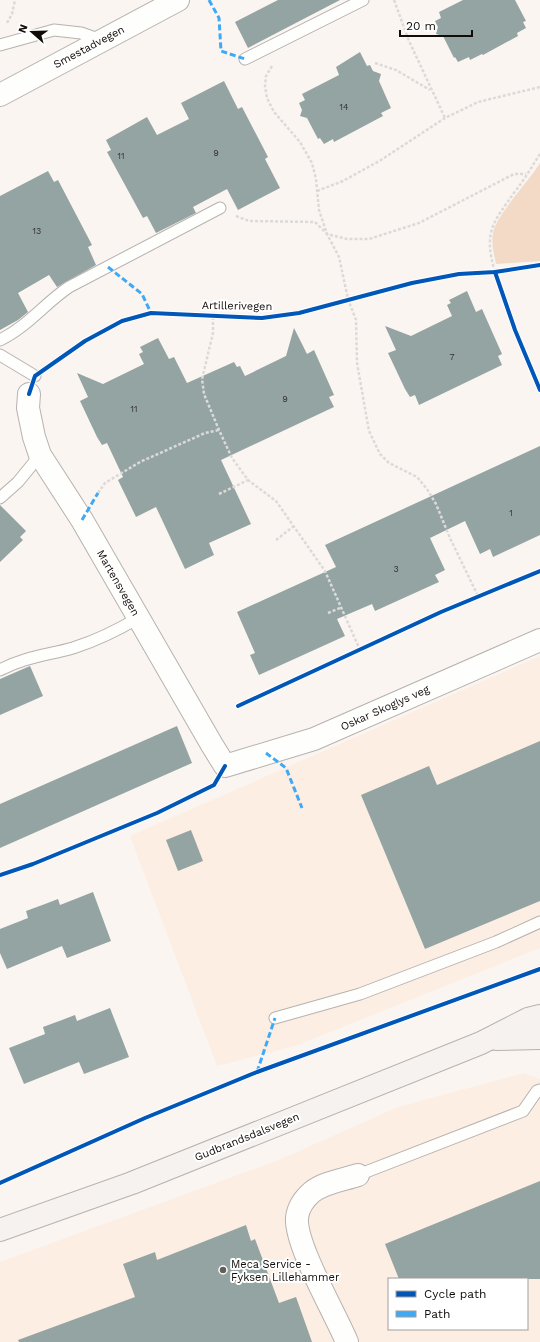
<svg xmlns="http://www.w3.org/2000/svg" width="540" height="1342" font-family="'Work Sans',sans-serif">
<rect width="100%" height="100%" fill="#faf5f1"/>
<g fill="#fdeee3" fill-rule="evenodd">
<polygon points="540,656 540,948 295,1046 217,1066 130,836"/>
<path d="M524,1073L540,1079V1342H0V1262L281,1159L398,1107ZM389,1279H527V1329H389Z"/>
</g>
<path fill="#f2dac7" d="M540,163V261L496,264C494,253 491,244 493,233C496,215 530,180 540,163Z"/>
<g fill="#94a4a3">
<polygon points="278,0 340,0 248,48 235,22"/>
<polygon points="463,0 515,0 526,21 523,22 526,28 517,33 518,36 483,55 482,54 470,60 469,57 458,62 455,57 454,58 443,36 436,34 438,27 435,21 441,18 439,12"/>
<polygon points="360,52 367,66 370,65 373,71 381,74 379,81 391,108 381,113 383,116 334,142 333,139 324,144 320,138 318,139 307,118 300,116 302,110 299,103 305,100 302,94 339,75 336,67"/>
<polygon points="224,81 238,109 242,107 268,157 265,159 280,188 238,210 227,189 193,207 196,213 156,233 147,216 143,218 107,152 111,150 106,140 147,117 157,135 189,119 181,103"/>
<polygon points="48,171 54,182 58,180 92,245 88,247 96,265 57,287 49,275 18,293 28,312 18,320 0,330 0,196"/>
<polygon points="467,291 476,312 482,309 502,354 498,356 502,365 419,405 415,395 410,397 405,389 388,353 396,350 385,326 411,336 452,316 447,305 451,303 449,300"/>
<polygon points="294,328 307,354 314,350 334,395 329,397 334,407 221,460 251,524 209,543 214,555 185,569 156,507 136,517 118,480 123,477 107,443 102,445 97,437 80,401 88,397 77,373 103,384 144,364 139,354 143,352 140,347 158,338 169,359 174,357 187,383 234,362 237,367 240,366 245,376 286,356"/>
<polygon points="540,446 540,535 493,557 490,549 480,554 465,521 430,538 445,570 435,575 439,582 375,611 372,604 337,619 345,636 259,675 250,655 255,653 237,612 336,567 325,545"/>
<polygon points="0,505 26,531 20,537 23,540 0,562"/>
<polygon points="30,666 43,696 0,715 0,679"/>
<polygon points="177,726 192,763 0,848 0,804"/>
<polygon points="540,741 540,901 425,949 361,795 429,766 437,785"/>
<polygon points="191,830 203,861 178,871 166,840"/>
<polygon points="93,892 111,941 67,958 62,946 7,969 0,953 0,929 28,918 26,911 45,904 58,899 60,905"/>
<polygon points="110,1008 129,1057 84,1074 79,1062 24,1084 9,1048 45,1034 43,1027 62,1020 75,1015 77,1021"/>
<polygon points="540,1181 540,1279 399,1279 385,1244"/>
<polygon points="246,1225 251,1241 255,1239 279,1303 296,1297 312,1342 19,1342 18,1340 135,1297 123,1264 155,1252 157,1260"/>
</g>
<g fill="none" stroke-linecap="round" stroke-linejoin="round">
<g stroke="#b7b2af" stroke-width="13">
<g id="service">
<polyline points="0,45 54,30 81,33 101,40"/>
<polyline points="245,59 363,0"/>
<path d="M0,340C27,327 45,303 69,287L220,208"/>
<polyline points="0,355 35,376"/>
<polyline points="0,498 18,482 40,455"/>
<path d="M0,670C24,657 48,655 73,648C95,641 118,630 138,618"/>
<polyline points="275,1018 360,994 496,942 540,922"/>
<polyline points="358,1175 523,1111 537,1091 540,1090"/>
</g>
</g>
<g stroke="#b7b2af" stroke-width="24">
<g id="minor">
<polyline points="0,95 178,0"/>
<polyline points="29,394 28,408 34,437 40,455 82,520 212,745 225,766 314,739 540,640"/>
<path d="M347,1342C335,1313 295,1245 297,1218C298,1207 304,1199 312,1192C325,1182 343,1180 358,1175"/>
</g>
</g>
<g stroke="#b7b2af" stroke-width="24">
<g id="secondary">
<polyline points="496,1039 540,1038"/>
<polyline points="0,1230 132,1183 481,1043 528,1019 540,1016"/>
</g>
</g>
<g stroke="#dbdad9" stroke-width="2.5" stroke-dasharray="3 2" stroke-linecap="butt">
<polyline points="394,0 409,41 445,118"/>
<polyline points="7,23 12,14 15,0"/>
<polyline points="375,63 396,70 430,90"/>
<polyline points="272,66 266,76 265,86 267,98 274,112 300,142 312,163 316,179 319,210 327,234 339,257 348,299 356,320 357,363 369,431 380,454 389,463 417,477 427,489 436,504 450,538 478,596"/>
<polyline points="317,191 343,181 381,160 445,118 478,102 540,87"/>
<polyline points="236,216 249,221 315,222 327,234 347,239 369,239 419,223 514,174 526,174"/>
<path d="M495,272C483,231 493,223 516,190C525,179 532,166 540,154"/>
<polyline points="213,317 213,333 202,379 204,394 219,430 232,458 248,480 276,501 325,571 360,650"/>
<polyline points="98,493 105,483 140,462 205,433 219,430"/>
<polyline points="219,494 248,480"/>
<polyline points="276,540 294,526"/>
<polyline points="328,613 340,608"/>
</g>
<use href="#service" stroke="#fefefd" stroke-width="11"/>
<use href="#minor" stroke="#fefefd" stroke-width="22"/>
<use href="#secondary" stroke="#f6f2f0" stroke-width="22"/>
<g stroke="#3fa9f5" stroke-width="3" stroke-dasharray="6 3" stroke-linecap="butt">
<polyline points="209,0 219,18 221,51 245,59"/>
<polyline points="108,267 142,294 151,313"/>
<polyline points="82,520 98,493"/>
<polyline points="266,753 286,768 302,808"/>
<polyline points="257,1072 275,1018"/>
</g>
<g stroke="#fff" stroke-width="6">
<g id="cycleway">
<polyline points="495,272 515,330 540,390"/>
<polyline points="29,394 35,376 85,341 122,321 151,313 262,318 299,313 412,283 459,274 495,272 540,265"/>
<polyline points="238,706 441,612 540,571"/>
<polyline points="0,875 33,864 157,813 214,785 225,766"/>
<polyline points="0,1183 145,1118 257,1072 540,969"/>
</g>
</g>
<use href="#cycleway" stroke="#0057b8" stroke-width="4"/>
</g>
<circle fill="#635e5a" stroke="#fff" stroke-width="1.5" cx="223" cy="1270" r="4"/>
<g text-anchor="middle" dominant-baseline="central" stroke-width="4" stroke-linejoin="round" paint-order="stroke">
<g font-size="9" fill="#32322f">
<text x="344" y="107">14</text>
<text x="216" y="153">9</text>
<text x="121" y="156">11</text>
<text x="37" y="231">13</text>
<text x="452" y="357">7</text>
<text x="285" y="399">9</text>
<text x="134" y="409">11</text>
<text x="511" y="513">1</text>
<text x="396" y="569">3</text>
</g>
<g font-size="11" fill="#110c08" stroke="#fff">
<text transform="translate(89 47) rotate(-28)">Smestadvegen</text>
<text transform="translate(237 306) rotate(1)">Artillerivegen</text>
<text transform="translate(118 583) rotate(60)">Martensvegen</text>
<text transform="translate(385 708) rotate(-24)">Oskar Skoglys veg</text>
<text transform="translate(247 1137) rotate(-22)">Gudbrandsdalsvegen</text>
</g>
<g font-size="11" fill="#110c08" stroke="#fff" text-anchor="start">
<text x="231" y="1264">Meca Service -<tspan x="231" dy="13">Fyksen Lillehammer</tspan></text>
</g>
</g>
<rect x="388" y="1278" width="140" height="52" fill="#ffffff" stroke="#a09e9c"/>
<rect x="396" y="1291" width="20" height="6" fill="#0057b8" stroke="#a09e9c"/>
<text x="424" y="1298" font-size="12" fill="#110c08">Cycle path</text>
<rect x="396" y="1311" width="20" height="6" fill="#3fa9f5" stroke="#a09e9c"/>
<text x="424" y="1318" font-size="12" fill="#110c08">Path</text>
<g transform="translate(32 32) rotate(290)" stroke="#ffffff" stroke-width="3" paint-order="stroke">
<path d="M0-3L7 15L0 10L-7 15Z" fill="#110c08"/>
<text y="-6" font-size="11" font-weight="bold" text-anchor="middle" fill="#110c08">N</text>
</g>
<path d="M400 30v6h72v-6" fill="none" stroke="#110c08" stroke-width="2"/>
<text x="406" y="30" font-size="12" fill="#110c08" stroke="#ffffff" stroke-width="3" paint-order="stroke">20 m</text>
</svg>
